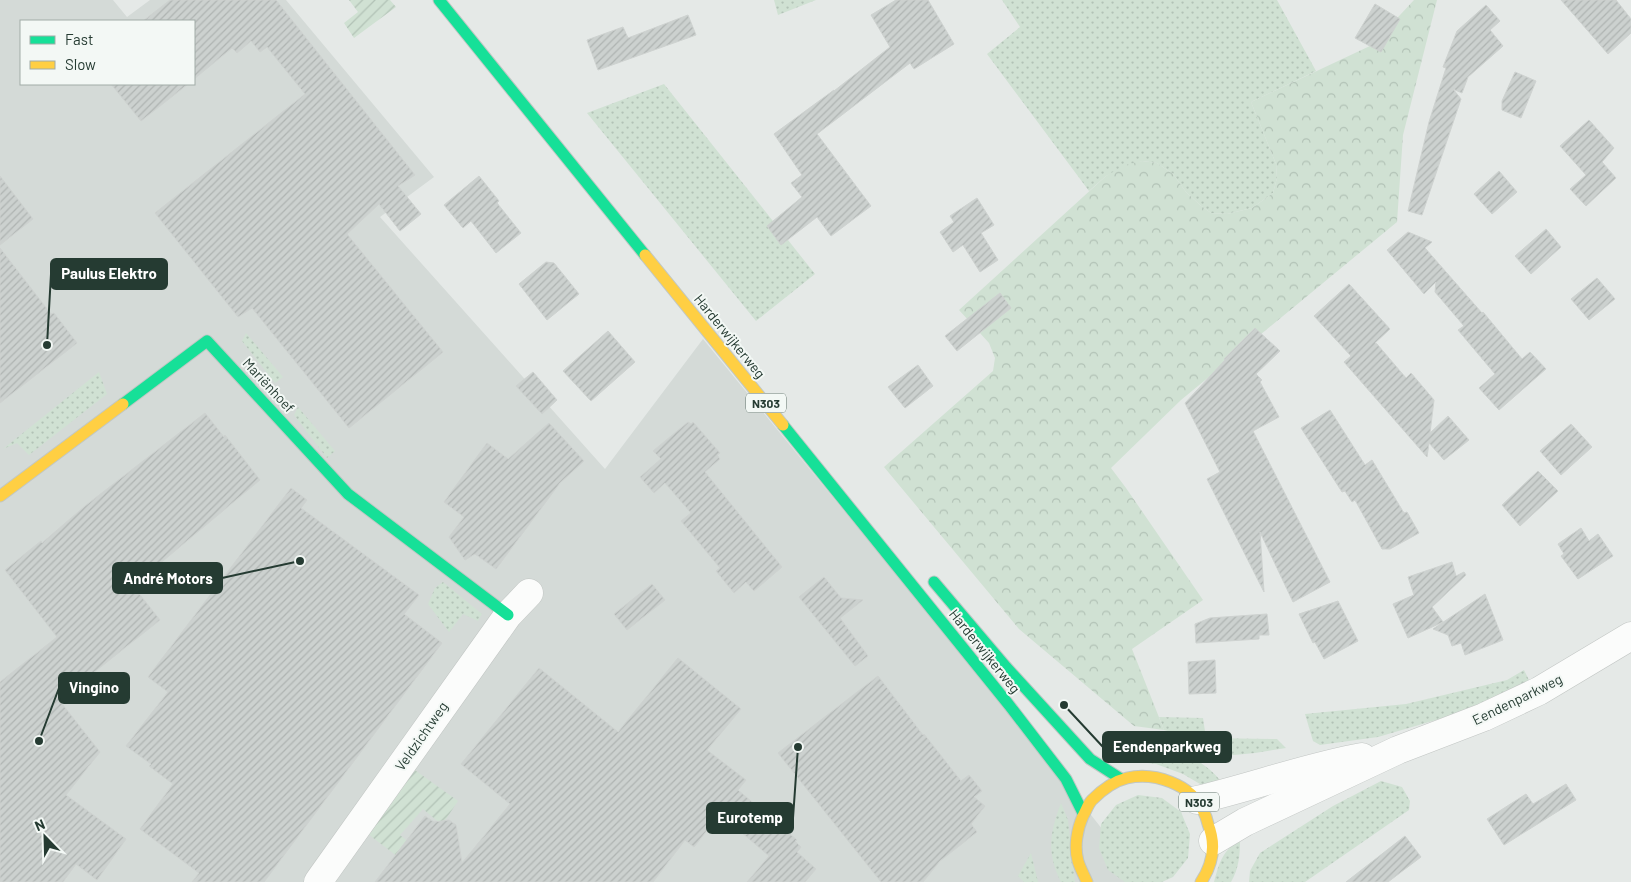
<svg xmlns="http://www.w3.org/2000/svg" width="1631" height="882" font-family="Barlow,sans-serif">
<defs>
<pattern id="grass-dots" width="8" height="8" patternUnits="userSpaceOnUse" patternTransform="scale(1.25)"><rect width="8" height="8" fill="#d0e1d3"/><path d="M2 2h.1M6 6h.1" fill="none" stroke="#b2c2b6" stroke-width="1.8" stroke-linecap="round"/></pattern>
<pattern id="forest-crowns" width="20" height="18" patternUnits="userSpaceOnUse" patternTransform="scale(1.25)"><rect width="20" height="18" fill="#d0e1d3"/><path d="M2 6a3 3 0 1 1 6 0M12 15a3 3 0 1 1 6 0" fill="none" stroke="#b2c2b6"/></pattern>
<pattern id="garden-furrows" width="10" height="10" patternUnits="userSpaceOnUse" patternTransform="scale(1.25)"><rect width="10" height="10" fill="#d0e1d3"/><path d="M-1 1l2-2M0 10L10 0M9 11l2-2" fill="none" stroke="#b2c2b6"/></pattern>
<pattern id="building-hatch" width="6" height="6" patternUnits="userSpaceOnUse" patternTransform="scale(1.25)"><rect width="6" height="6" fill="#ccd1cf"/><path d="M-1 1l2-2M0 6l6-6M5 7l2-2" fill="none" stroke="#afb4b2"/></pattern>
</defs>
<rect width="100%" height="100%" fill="#e5e9e7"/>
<path fill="#d4dad7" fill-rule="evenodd" d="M0,0H113L127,17L150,0H286L434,177L380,217L605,469L703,339L1031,739L1144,882H0ZM21,21H194V84H21Z"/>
<g fill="url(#grass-dots)">
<polygon points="774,0 816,0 778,15"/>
<polygon points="1002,0 1277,0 1316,71 1251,102 1276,164 1277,178 1273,193 1252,208 1227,214 1211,213 1200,205 1186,192 1173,174 1157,163 1142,161 1106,176 1089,191 987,54 1020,27"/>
<polygon points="664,84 815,274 756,321 587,113"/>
<polygon points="246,333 283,377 275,383 242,341"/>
<polygon points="99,372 107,394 29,455 17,443 3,449"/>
<polygon points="298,407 335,451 327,458 294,415"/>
<polygon points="443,582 482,614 478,621 463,614 449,632 428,604 435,588"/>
<polygon points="1524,670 1529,680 1512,693 1470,710 1378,737 1320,745 1313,741 1305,714 1406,704 1507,680"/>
<polygon points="1159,717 1203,718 1206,738 1277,739 1286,748 1255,753 1223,756 1194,738 1164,730"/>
<path d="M1154,745C1181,752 1201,758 1220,780L1218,787L1200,784L1183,774L1156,764L1138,762L1122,752L1133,747Z"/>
<polygon points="1381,781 1402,787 1410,801 1409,810 1305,882 1249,882 1250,871 1260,853 1333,806"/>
<polygon points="1138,795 1162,798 1181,812 1190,834 1188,858 1173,877 1162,882 1125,882 1108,870 1099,848 1101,824 1116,805"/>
<path d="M1061,803L1068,820L1075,882H1061C1046,853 1050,832 1061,803Z"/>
<path d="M1240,839C1240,855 1239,868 1231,882H1214C1219,862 1223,851 1240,839Z"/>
<polygon points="1031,853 1038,882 1024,882 1018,876"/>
</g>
<polygon fill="url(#forest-crowns)" points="1414,0 1437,0 1403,135 1397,222 1181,400 1111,468 1126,488 1203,600 1132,649 1164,730 1134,726 1019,629 884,467 993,371 995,358 989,343 959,310 1106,176 1125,165 1142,161 1157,163 1173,174 1186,192 1200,205 1211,213 1227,214 1252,208 1273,193 1277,178 1276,164 1251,102 1372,45"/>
<g fill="url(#garden-furrows)">
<polygon points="349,0 390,0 396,7 354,38 344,23 358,12"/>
<polygon points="412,768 458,801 442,825 423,809 400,835 443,870 431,882 364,831"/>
</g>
<g fill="url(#building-hatch)" stroke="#ced2d0">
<polygon points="170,0 276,0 415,175 398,186 421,214 400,231 379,204 347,234 443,352 349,428 252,308 238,317 155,213 305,94 267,47 260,52 251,41 237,53 232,48 194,79 194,21 143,21"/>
<polygon points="896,0 928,0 954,44 914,69 910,63 817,134 871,206 831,236 817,217 781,245 767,226 802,197 791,183 802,175 774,134 834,90 834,91 890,47 871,15"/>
<polygon points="1561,0 1616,0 1631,19 1631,33 1608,54"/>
<polygon points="1375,4 1400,19 1381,52 1355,38"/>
<polygon points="1486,5 1500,21 1490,30 1503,46 1468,77 1462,93 1453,89 1461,99 1422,215 1408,211 1429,122 1446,68 1443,67 1457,31"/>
<polygon points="688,15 696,35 598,70 587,40 623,27 628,38"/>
<polygon points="1515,72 1536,81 1521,118 1502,110 1502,101"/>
<polygon points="111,84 188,84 141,121"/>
<polygon points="1589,120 1614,148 1602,162 1616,178 1586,206 1570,189 1586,175 1560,146"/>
<polygon points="1499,171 1517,192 1492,214 1474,194"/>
<polygon points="0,176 33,219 0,245"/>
<polygon points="479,176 499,201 497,203 521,233 496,253 471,221 463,228 444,205"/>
<polygon points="977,198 994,225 981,233 998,260 980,272 963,245 953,252 940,232 954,222 950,216"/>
<polygon points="1546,229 1561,247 1531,274 1515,256"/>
<polygon points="1408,232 1432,242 1425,248 1482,313 1483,312 1522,359 1530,352 1546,369 1499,410 1479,388 1495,374 1458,330 1464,326 1435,292 1436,282 1424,294 1387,250"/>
<polygon points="0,248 51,314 54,313 77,343 0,403"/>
<polygon points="546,262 554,263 579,294 547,320 519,284"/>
<polygon points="1597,278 1615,299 1589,320 1571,299"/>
<polygon points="1349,284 1390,329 1375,343 1377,344 1406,378 1411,373 1434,400 1430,433 1448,416 1469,440 1444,460 1429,443 1427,457 1344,362 1351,356 1314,316"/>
<polygon points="1000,293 1011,308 957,351 945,336"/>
<polygon points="1255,328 1280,351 1256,374 1262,380 1260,382 1279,417 1253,431 1330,582 1293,602 1260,532 1264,592 1207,479 1220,472 1185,403 1225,360 1224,359"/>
<polygon points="608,331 635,362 591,401 563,371"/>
<polygon points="918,365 933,386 905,408 888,387"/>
<polygon points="533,372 557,400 542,414 516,386"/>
<polygon points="1330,410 1365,465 1372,460 1404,513 1407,512 1419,533 1390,549 1382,549 1355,500 1352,502 1345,491 1342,492 1301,428"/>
<polygon points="205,413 224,437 225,435 260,480 133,586 160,620 59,700 100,752 66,795 126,839 97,880 76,864 63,882 0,882 0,682 57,637 5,570 41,541 42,543 85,506"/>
<polygon points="688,422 691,424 693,422 720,453 717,455 720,459 705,472 782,567 754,591 746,582 734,593 716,571 720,568 681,521 691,513 665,483 654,493 640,477 661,459 653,451"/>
<polygon points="549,423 584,461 560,483 496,569 475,554 465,560 449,537 464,517 444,502 487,443 508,459"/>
<polygon points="1571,424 1592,447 1561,475 1540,451"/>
<polygon points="1538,471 1558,491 1520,526 1502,505"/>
<polygon points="291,488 307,500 301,508 419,595 404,614 442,643 264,882 192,882 199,873 140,829 173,784 149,766 151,764 126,746 168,692 148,677"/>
<polygon points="1581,528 1589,541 1598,534 1613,556 1578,579 1561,556 1564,554 1558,544"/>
<polygon points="1452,562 1456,576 1464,572 1466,575 1432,607 1443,622 1408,638 1393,604 1414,595 1408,577"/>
<polygon points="824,577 841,598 863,600 840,618 868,656 855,666 799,597"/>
<polygon points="652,584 665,600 627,630 614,614"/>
<polygon points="1485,594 1503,640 1465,655 1461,643 1452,646 1448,635 1433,629"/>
<polygon points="1338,601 1358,641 1324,659 1315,642 1313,643 1299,614"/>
<polygon points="1267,614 1269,635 1259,635 1259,639 1196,643 1195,624 1210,618"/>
<polygon points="678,658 741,709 707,750 746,780 738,790 797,840 795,841 801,847 797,852 816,869 805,882 747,882 769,856 720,814 694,847 685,840 653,882 375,882 425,816 434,822 449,820 456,825 462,863 510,804 461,764 539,668 618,732"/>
<polygon points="1215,660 1216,693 1189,694 1188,662"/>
<polygon points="878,676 923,735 924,734 961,781 969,775 982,791 974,797 985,806 971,824 977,832 940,861 923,882 881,882 778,753"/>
<polygon points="1566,784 1576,800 1504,845 1487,819 1526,794 1533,804"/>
<polygon points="1405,836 1421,857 1388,882 1346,882"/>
</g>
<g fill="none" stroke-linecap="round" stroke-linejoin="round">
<g stroke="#c2c6c4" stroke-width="29">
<g id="street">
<path d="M1197,800C1253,787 1306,767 1362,757"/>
<polyline points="1213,841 1245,822 1398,750 1484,717 1539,691 1631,636"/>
<polyline points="318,882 508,615 529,593"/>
</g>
</g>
<g stroke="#c1c7c4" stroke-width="13">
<g id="fast">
<polyline points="439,0 645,255"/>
<polyline points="123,404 207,341 348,494 508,615"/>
<polyline points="783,425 1009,705 1066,779 1083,813"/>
<polyline points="934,582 1006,667 1090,759 1121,779"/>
</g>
</g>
<g stroke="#c1c7c4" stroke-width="13">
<g id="slow">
<polyline points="645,255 783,425"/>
<polyline points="0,496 123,404"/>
<path d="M1087,882C1084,875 1080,868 1078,861C1074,847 1077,829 1083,816C1086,811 1088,804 1092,800C1102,790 1114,781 1127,778C1155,772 1190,784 1203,810C1205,814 1207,819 1208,824C1216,844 1213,864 1201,882"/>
</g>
</g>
<use href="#street" stroke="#fbfcfb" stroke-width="28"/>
<use href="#fast" stroke="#16e098" stroke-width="11"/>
<use href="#slow" stroke="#ffcf43" stroke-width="11"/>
</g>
<g text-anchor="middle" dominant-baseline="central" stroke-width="4" stroke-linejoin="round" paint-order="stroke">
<g fill="#f3f8f5" stroke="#63746c" stroke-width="1">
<rect x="746" y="393.5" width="40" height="19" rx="4"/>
<rect x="1179" y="792.5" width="40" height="19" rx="4"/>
</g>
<g font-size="12" font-weight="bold" fill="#253b32">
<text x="766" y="403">N303</text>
<text x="1199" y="802">N303</text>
</g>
<g font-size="14" fill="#253b32" stroke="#f3f8f5">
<text transform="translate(730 336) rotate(51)">Harderwijkerweg</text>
<text transform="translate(269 385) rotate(47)">Mariënhoef</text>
<text transform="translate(985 651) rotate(51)">Harderwijkerweg</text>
<text transform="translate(1517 699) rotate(-26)">Eendenparkweg</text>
<text transform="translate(421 736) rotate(-55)">Veldzichtweg</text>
</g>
</g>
<path fill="none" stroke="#253b32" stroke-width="2" d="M47 345L51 274M300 561L222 578M39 741L59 688M1064 705L1103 747M798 747L793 818"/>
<g fill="#253b32" stroke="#f3f8f5" stroke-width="2">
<circle cx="47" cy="345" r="5"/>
<circle cx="300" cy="561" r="5"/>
<circle cx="39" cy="741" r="5"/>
<circle cx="1064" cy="705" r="5"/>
<circle cx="798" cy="747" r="5"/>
</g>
<g fill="#253b32" stroke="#253b32" stroke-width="2">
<rect x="51" y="259" width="116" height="30" rx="5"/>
<rect x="113" y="563" width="109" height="30" rx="5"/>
<rect x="59" y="673" width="70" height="30" rx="5"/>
<rect x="1103" y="732" width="128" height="30" rx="5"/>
<rect x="707" y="803" width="86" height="30" rx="5"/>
</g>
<g font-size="15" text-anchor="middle" font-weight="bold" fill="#fff">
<text x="109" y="279">Paulus Elektro</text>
<text x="168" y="584">André Motors</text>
<text x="94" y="693">Vingino</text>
<text x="1167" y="752">Eendenparkweg</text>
<text x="750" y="823">Eurotemp</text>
</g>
<rect x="20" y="20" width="175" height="65" fill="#f3f8f5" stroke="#a1aca7"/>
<rect x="30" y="36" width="25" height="8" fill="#16e098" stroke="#a1aca7"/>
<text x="65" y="45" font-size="15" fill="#253b32">Fast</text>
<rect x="30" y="61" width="25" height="8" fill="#ffcf43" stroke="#a1aca7"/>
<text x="65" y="70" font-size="15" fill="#253b32">Slow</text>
<g transform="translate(45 837) rotate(337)" stroke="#f3f8f5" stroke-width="4" paint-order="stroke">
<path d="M0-4L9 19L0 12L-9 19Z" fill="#253b32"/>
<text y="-8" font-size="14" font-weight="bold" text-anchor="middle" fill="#253b32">N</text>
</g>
</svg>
